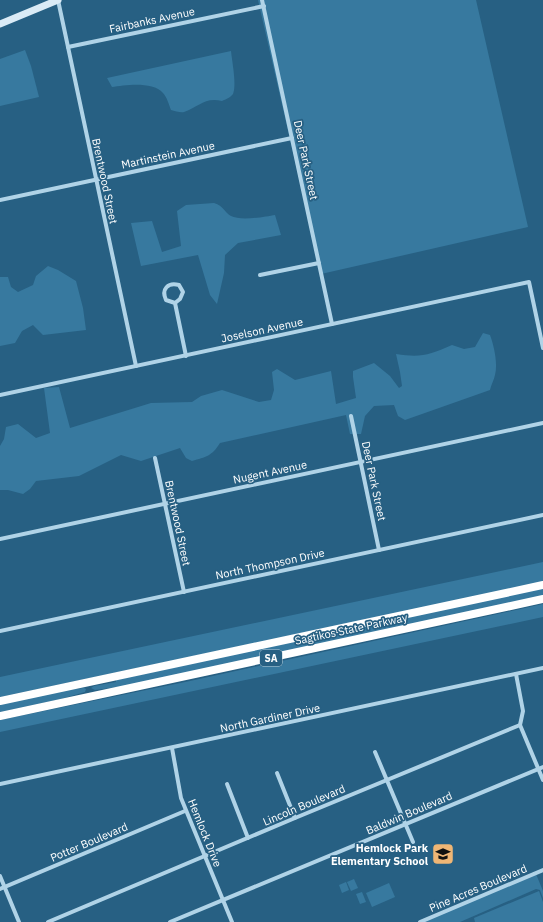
<svg xmlns="http://www.w3.org/2000/svg" width="543" height="922" font-family="'IBM Plex Sans',sans-serif">
<rect width="100%" height="100%" fill="#276083"/>
<g fill="#37799f">
<polygon points="258,0 476,0 528,227 321,274"/>
<polygon points="25,50 31,66 39,97 0,106 0,59"/>
<path d="M231,51C232,61 237,86 233,94C230,98 226,99 222,101C204,97 199,107 184,112C181,113 175,111 171,110C169,105 167,97 163,93C153,81 125,85 112,87L107,78Z"/>
<path d="M214,203C224,206 224,212 231,216C240,221 265,217 275,215L281,235L238,243L225,255L224,273L217,304L210,295L198,255L141,266L131,223L152,221L162,252L181,246L177,211L186,205Z"/>
<polygon points="48,266 58,270 76,281 83,308 86,330 43,335 33,325 22,331 15,343 0,346 0,277 8,277 11,287 18,292 33,285 36,276"/>
<path d="M483,333L490,335C494,346 498,363 495,375C494,380 491,385 490,390L405,420L398,416L394,405L374,406L365,416L361,434H350L346,415L220,443C212,456 206,457 192,461L186,458L180,448L141,461L121,455L79,476L36,481L30,489L23,494L8,490H0V446L4,439L6,427L18,424L36,438L50,433L44,388L59,387L70,428L151,403L192,402L201,396L222,390L259,402L271,400L274,390L272,372L277,369L295,380L331,371L336,404L356,398L353,377V371L374,363L390,376L399,388L402,386L400,372L396,354C421,358 429,355 452,345L464,349L475,347Z"/>
<polygon points="543,562 543,582 0,697 0,677"/>
<polygon points="543,588 543,596 126,686 95,690 91,688 94,686 116,682 116,680"/>
<polygon points="543,604 543,617 0,732 0,720 190,681"/>
<polygon points="84,688 86,689 85,692 61,699 0,712 0,704 57,691"/>
<polygon points="536,874 543,891 543,898 540,890 536,889 460,922 420,922"/>
<polygon points="354,879 358,888 351,891 347,882"/>
<polygon points="346,882 349,890 342,893 339,885"/>
<polygon points="389,883 395,897 372,907 366,893"/>
<polygon points="539,891 543,902 543,922 475,922 474,918"/>
<polygon points="362,892 366,902 360,904 356,894"/>
</g>
<g fill="none" stroke-linecap="round" stroke-linejoin="round">
<g stroke="#b0d3e7" stroke-width="4">
<polyline points="58,0 136,366"/>
<polyline points="262,0 332,324"/>
<polyline points="68,47 264,6"/>
<polyline points="0,200 292,138"/>
<polyline points="260,275 319,263"/>
<path d="M175,303L166,300C161,289 168,282 179,285L183,292L180,299L175,303L186,356"/>
<polyline points="0,395 529,282 543,348"/>
<polyline points="351,416 379,550"/>
<polyline points="155,458 184,592"/>
<polyline points="0,539 543,423"/>
<polyline points="0,631 543,515"/>
<polyline points="520,725 543,780"/>
<polyline points="172,748 181,798 232,922"/>
<polyline points="375,752 413,842"/>
<polyline points="277,773 295,818"/>
<polyline points="0,784 543,668"/>
<polyline points="227,784 248,838"/>
<polyline points="0,876 19,922"/>
<polyline points="0,889 185,811"/>
<polyline points="48,922 295,818 520,725 523,711 516,674"/>
<polyline points="170,922 543,767"/>
<polyline points="420,922 543,870"/>
</g>
<polyline stroke="#daebf6" stroke-width="7" points="0,24 58,0"/>
<g stroke="#fff" stroke-width="8">
<polyline points="0,701 543,585"/>
<polyline points="0,716 543,599"/>
</g>
</g>
<defs>
<g id="school-square" transform="scale(1.15)"><rect x="-9" y="-9" width="18" height="18" rx="4" fill="#efb675" stroke="#276083"/><path d="M0-5L7-2L0 1L-7-2ZM-4 1L0 2.5L4 1V4Q0 6-4 4Z" fill="#111"/></g>
</defs>
<g fill-rule="evenodd">
<use href="#school-square" x="443" y="854"/>
</g>
<g text-anchor="middle" dominant-baseline="central" stroke-width="3.5" stroke-linejoin="round" paint-order="stroke">
<rect fill="#276083" stroke="#becfda" stroke-width="1" x="260" y="650" width="22" height="16" rx="3"/>
<g font-size="10" font-weight="bold" fill="#fff">
<text x="271" y="658">SA</text>
</g>
<g font-size="11" fill="#fff" stroke="#276083">
<text transform="translate(152 20) rotate(-12)">Fairbanks Avenue</text>
<text transform="translate(168 155) rotate(-12)">Martinstein Avenue</text>
<text transform="translate(306 160) rotate(78)">Deer Park Street</text>
<text transform="translate(105 181) rotate(78)">Brentwood Street</text>
<text transform="translate(262 330) rotate(-12)">Joselson Avenue</text>
<text transform="translate(270 472) rotate(-12)">Nugent Avenue</text>
<text transform="translate(374 481) rotate(78)">Deer Park Street</text>
<text transform="translate(178 523) rotate(78)">Brentwood Street</text>
<text transform="translate(270 564) rotate(-12)">North Thompson Drive</text>
<text transform="translate(351 629) rotate(-12)">Sagtikos State Parkway</text>
<text transform="translate(270 718) rotate(-12)">North Gardiner Drive</text>
<text transform="translate(304 805) rotate(-23)">Lincoln Boulevard</text>
<text transform="translate(409 813) rotate(-23)">Baldwin Boulevard</text>
<text transform="translate(205 833) rotate(68)">Hemlock Drive</text>
<text transform="translate(89 842) rotate(-23)">Potter Boulevard</text>
<text transform="translate(478 888) rotate(-23)">Pine Acres Boulevard</text>
</g>
<g font-size="11" font-weight="bold" fill="#fff" stroke="#276083" text-anchor="end">
<text x="428" y="848">Hemlock Park<tspan x="428" dy="13">Elementary School</tspan></text>
</g>
</g>
</svg>
